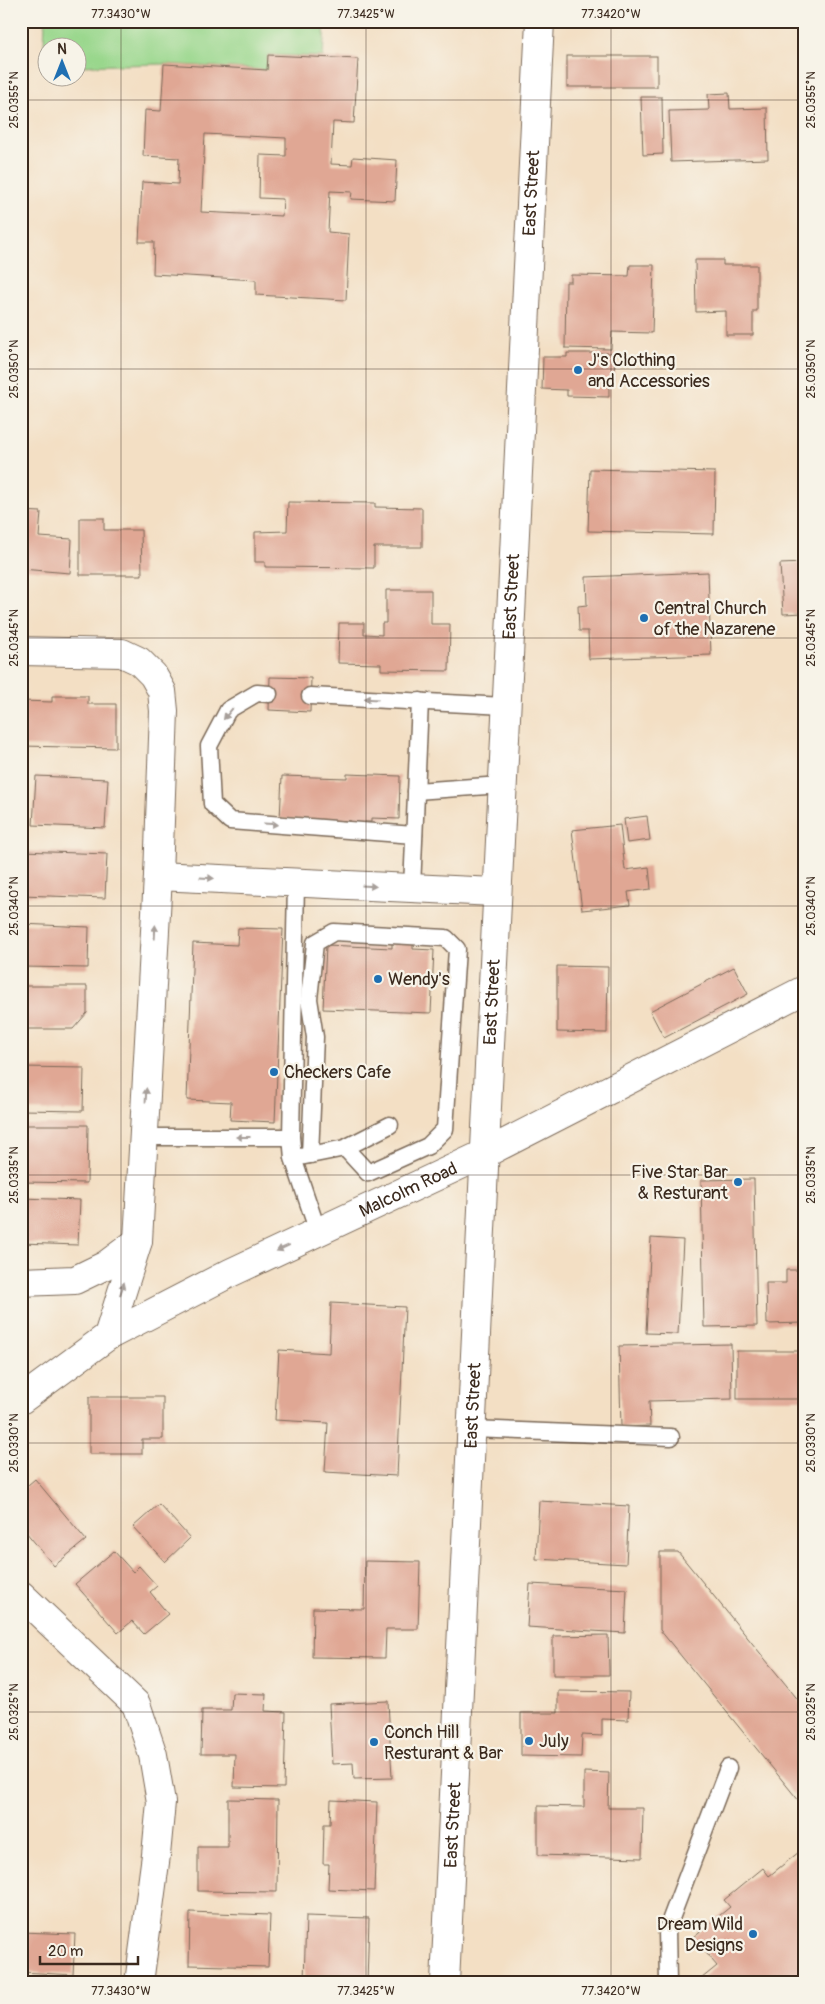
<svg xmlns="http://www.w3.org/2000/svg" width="825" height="2004" font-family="Pangolin,sans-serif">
<rect width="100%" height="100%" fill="#f7f3e8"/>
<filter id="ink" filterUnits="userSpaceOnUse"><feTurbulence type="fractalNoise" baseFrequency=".02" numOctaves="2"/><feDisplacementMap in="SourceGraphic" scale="10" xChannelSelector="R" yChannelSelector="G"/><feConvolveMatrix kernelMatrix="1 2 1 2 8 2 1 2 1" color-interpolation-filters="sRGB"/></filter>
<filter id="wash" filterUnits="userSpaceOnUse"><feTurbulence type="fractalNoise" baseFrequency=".0096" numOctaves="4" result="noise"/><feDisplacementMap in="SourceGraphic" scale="20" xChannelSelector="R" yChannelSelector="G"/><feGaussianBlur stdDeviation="1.12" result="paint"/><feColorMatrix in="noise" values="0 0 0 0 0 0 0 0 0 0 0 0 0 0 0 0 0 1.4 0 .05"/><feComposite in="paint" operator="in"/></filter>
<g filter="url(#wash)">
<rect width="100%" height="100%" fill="#f3dfc4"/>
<polygon fill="#99d78c" stroke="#6a8055" points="45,21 325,21 323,57 268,55 267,70 164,64 78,66 78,48 48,48 47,67 43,67"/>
<g id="blocks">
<g fill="#e0a794" fill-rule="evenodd">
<path d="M268,55L358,59L354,123L333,122L331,164L352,165L353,157L397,160L395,201L351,199L352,192L330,191L328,232L349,234L346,300L256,295V280L153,274L154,242H139L142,182L178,184L179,158L143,156L145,110L161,111L164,64L267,70ZM205,134L286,138V156L260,155L259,198L283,199L282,216L201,212Z"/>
<rect x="567" y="56" width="90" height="31"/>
<polygon points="729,93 730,109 767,108 768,159 671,162 669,111 709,110 708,94"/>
<polygon points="641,97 662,97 663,154 643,155"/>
<polygon points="695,260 723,260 723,265 757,265 757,311 753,311 753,335 726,335 726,311 696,312"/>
<polygon points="630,265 654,265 652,333 612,332 611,349 565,348 566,282 571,282 571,275 629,276"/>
<polygon points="567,353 615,353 614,382 609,382 609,397 567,396 567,390 542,389 543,357 567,357"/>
<polygon points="590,469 715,472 714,534 588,531"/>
<polygon points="288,502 375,503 375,507 422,508 422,547 374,547 374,568 265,567 265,562 255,562 255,532 287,531"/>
<polygon points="21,511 41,512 39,537 72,539 70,573 21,569"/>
<polygon points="80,518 104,518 104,530 141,530 142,575 80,575"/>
<polygon points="804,563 804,613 783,614 780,564"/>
<polygon points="708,572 711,655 589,659 588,631 579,631 578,606 587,605 586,577"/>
<polygon points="386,590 431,590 431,624 450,624 449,671 381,670 381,664 338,663 339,623 364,623 364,634 382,635 382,623 386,623"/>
<polygon points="270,677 311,678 310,712 269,710"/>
<polygon points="52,696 88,696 88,704 116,704 116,748 21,746 21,701 52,702"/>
<polygon points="347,774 400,776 399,819 371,818 371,822 365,822 365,827 351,827 351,821 280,819 282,776 347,778"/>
<polygon points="36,776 108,779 105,828 33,825"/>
<polygon points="647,816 650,840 627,843 624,819"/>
<polygon points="620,825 625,870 649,867 651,889 628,892 630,905 582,910 572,830"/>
<polygon points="22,851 107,854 105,898 21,895"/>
<polygon points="21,924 89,927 88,968 21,967"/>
<polygon points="238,928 283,929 275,1122 230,1120 231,1102 187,1100 193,943 237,945"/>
<polygon points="392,941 413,942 413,949 434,950 431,1013 323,1009 326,945 392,948"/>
<polygon points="557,966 608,967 607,1033 557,1032"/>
<polygon points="734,967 748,994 664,1038 650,1011"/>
<polygon points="21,986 87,986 87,1013 73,1029 21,1029"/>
<polygon points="21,1067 84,1068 83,1111 21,1110"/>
<polygon points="21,1125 88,1125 87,1183 21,1182"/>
<polygon points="754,1179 757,1326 704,1327 701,1180"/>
<polygon points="21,1198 80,1200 78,1245 21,1243"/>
<polygon points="651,1238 683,1240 678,1334 646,1333"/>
<polygon points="786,1270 804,1270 804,1323 767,1324 766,1283 786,1283"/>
<polygon points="331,1303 405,1307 397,1476 325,1472 328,1423 275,1420 279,1350 329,1353"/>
<polygon points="731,1344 732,1399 649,1401 650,1426 621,1427 619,1346"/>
<rect x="737" y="1351" width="67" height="48"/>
<polygon points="89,1397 163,1397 163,1439 142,1439 142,1454 89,1454"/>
<polygon points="35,1479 86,1540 54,1566 21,1526 21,1491"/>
<polygon points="539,1501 629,1506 626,1564 536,1559"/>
<polygon points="159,1504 190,1538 165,1562 133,1527"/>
<polygon points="114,1551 133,1572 139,1566 157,1586 150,1592 168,1614 144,1634 132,1621 118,1633 75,1584"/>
<polygon points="660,1552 678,1552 804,1707 804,1807 660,1630"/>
<polygon points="365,1561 420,1562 418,1629 386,1629 385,1658 312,1657 313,1608 364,1609"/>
<polygon points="530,1584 627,1589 625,1633 527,1627"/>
<polygon points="608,1635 609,1675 553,1675 553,1636"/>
<polygon points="558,1691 629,1692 628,1720 602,1719 602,1736 582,1735 581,1757 521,1756 521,1713 558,1713"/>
<polygon points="232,1693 266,1694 265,1711 286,1712 284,1788 234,1787 235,1754 201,1754 202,1710 231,1710"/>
<polygon points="388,1701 392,1778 354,1779 353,1763 332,1764 329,1704"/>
<polygon points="584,1772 609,1773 608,1808 643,1808 642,1858 538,1855 538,1806 584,1807"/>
<polygon points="228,1799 278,1800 277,1892 198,1891 198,1847 228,1847"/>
<polygon points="331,1800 377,1802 374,1891 328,1889 329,1864 323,1864 324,1824 330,1824"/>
<polygon points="804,1848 804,1978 798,1983 696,1983 717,1966 693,1937 730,1907 724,1900 763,1868 769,1876"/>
<polygon points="190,1912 270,1915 268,1967 189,1965"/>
<polygon points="306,1916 369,1918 367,1983 304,1981"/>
<polygon points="21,1932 75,1934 73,1975 21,1972"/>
</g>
</g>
</g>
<g filter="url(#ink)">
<use href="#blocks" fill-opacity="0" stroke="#7b6958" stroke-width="1"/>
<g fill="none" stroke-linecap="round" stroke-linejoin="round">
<g stroke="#7b6958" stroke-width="19">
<g id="service">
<polyline points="269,694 257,693 228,710 209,746 212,804 230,821 414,835"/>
<polyline points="310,696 505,706"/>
<polyline points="416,791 501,785"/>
<polyline points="296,883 291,1137 293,1158 318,1232"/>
<polyline points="412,888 420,701"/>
<polyline points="143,1137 291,1137"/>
<polyline points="310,1155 315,1037 309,999 315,943 334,932 446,938 457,949 445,1129 428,1146 368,1173 345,1148"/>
<polyline points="300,1157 345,1148 390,1125"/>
<polyline points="472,1429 671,1437"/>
<polyline points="668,1983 667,1929 728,1768"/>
</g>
</g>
<g stroke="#7b6958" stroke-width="30">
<g id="minor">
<polyline points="21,651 122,653 139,661 153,675 162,691 164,711 158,876"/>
<polyline points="486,1153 804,990"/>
<polyline points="21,1282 75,1280 106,1265 138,1241"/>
<polyline points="21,1595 136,1704 153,1755 161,1802 156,1855 139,1983"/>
</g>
</g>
<g stroke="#7b6958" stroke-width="30">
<g id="tertiary">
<polyline points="108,1336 138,1241 158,876 495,892"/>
<path id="s1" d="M21,1400L108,1336L230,1273L486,1153"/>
</g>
</g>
<g stroke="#7b6958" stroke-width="30">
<g id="secondary">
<path id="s2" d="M445,1983C477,1329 506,675 540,21"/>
</g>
</g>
<use href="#service" stroke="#fff" stroke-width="16"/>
<use href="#minor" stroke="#fff" stroke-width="28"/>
<use href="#tertiary" stroke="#fff" stroke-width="28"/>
<use href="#secondary" stroke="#fff" stroke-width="28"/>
</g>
<defs><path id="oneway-solid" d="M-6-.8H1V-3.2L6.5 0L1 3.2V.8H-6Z" transform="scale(1.25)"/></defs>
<g fill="#a79f9a">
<use href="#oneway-solid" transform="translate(371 699) rotate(-177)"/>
<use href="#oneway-solid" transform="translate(228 714) rotate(129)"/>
<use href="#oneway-solid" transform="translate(271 824) rotate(4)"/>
<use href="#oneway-solid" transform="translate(207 878) rotate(3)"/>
<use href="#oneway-solid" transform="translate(369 886) rotate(3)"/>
<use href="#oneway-solid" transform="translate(155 932) rotate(-87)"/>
<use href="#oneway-solid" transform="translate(146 1095) rotate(-87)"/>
<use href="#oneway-solid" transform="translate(243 1137) rotate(180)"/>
<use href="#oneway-solid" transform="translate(283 1248) rotate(155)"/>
<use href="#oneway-solid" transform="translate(122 1289) rotate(-72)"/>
</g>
</g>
<path fill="none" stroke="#3b2a1e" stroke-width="1" stroke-opacity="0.45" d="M121,21V1983M366,21V1983M611,21V1983M21,100H804M21,369H804M21,638H804M21,906H804M21,1175H804M21,1443H804M21,1712H804M21,1981H804"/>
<g fill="#1f6fb2" stroke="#f7f3e8" stroke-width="2">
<circle cx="578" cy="370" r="5"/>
<circle cx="644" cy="618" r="5"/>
<circle cx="378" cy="979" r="5"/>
<circle cx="274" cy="1072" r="5"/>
<circle cx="738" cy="1182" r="5"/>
<circle cx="529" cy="1741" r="5"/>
<circle cx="374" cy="1742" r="5"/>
<circle cx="753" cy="1934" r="5"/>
</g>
<g text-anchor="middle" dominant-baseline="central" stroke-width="4.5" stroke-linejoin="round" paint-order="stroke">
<g font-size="18" fill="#3b2a1e" stroke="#f7f3e8">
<text stroke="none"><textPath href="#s2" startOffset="1792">East Street</textPath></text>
<text stroke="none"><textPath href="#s2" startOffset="1388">East Street</textPath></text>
<text stroke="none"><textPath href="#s2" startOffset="982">East Street</textPath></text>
<text stroke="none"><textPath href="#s1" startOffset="442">Malcolm Road</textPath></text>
<text stroke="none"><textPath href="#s2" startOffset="578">East Street</textPath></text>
<text stroke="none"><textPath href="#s2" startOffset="158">East Street</textPath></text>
</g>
<g font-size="18" fill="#3b2a1e" stroke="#f7f3e8" text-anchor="start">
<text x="588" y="360">J's Clothing<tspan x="588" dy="21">and Accessories</tspan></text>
<text x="654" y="608">Central Church<tspan x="654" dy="21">of the Nazarene</tspan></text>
<text x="388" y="979">Wendy's</text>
<text x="284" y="1072">Checkers Cafe</text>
<text x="728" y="1172" text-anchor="end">Five Star Bar<tspan x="728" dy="21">&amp; Resturant</tspan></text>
<text x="384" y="1732">Conch Hill<tspan x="384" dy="21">Resturant &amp; Bar</tspan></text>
<text x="539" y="1741">July</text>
<text x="743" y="1924" text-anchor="end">Dream Wild<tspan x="743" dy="21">Designs</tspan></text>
</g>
</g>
<rect width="825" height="2004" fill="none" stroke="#f7f3e8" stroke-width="55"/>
<g transform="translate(62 62)"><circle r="24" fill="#f7f3e8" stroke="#aca397"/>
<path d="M0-4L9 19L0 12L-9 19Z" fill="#1f6fb2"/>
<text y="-8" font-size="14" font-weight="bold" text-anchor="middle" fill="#3b2a1e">N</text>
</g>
<path d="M40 1956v8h98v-8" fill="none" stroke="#3b2a1e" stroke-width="2.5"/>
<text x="48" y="1956" font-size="15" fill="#3b2a1e" stroke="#f7f3e8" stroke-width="4" paint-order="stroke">20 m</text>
<rect x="28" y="28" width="770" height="1948" fill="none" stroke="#3b2a1e" stroke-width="2"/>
<g font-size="12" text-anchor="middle" fill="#3b2a1e">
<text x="121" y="18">77.3430°W</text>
<text x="366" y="18">77.3425°W</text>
<text x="611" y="18">77.3420°W</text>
<text transform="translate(14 100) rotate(-90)" y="4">25.0355°N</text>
<text transform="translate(811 100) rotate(-90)" y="4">25.0355°N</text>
<text transform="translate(14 369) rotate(-90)" y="4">25.0350°N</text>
<text transform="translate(811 369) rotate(-90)" y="4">25.0350°N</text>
<text transform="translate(14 638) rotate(-90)" y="4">25.0345°N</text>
<text transform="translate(811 638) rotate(-90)" y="4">25.0345°N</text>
<text transform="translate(14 906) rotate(-90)" y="4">25.0340°N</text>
<text transform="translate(811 906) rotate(-90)" y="4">25.0340°N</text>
<text transform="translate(14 1175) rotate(-90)" y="4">25.0335°N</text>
<text transform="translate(811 1175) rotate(-90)" y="4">25.0335°N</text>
<text transform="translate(14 1443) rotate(-90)" y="4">25.0330°N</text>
<text transform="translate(811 1443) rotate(-90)" y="4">25.0330°N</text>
<text transform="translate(14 1712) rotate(-90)" y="4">25.0325°N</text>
<text transform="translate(811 1712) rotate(-90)" y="4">25.0325°N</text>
<text x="121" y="1995">77.3430°W</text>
<text x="366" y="1995">77.3425°W</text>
<text x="611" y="1995">77.3420°W</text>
</g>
</svg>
